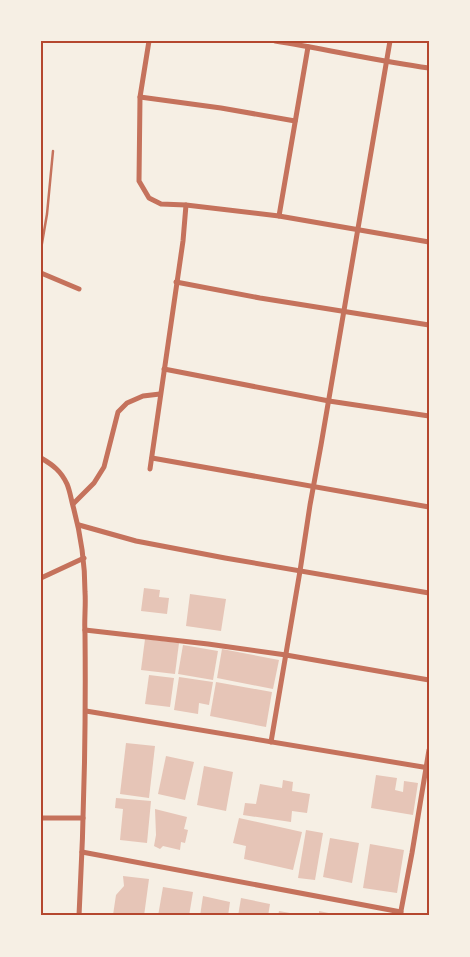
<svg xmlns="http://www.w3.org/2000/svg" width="470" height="957" font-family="'Source Serif 4',serif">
<rect width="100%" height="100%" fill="#f6efe4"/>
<g fill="#e6c5b7">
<polygon points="144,588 160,590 159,597 169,598 167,614 141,611"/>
<polygon points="190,594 226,599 221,631 186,626"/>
<polygon points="145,639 179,643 175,674 141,670"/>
<polygon points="183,645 218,651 213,680 178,674"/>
<polygon points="222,649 279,660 273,689 217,678"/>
<polygon points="149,675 174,678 170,707 145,704"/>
<polygon points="179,677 213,682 209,705 199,703 198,714 174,710"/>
<polygon points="216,682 272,692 266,727 210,716"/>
<polygon points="126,743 155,746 149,798 120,794"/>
<polygon points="166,756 194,762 185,800 158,794"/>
<polygon points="204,766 233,772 226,811 197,805"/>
<polygon points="376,775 397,778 395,790 403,792 404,781 418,783 413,815 371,808"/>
<polygon points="283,780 293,782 292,791 310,794 307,813 292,811 291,822 243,815 245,803 256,804 260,784 282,788"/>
<polygon points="116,798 151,801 147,843 120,840 123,809 115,808"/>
<polygon points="155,809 187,817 184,829 188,830 185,843 181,842 180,850 163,846 160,849 154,846 156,835"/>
<polygon points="239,818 302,832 293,870 244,859 246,846 233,843"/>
<polygon points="306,830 323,833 315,880 298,878"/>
<polygon points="330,838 359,843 352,883 323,877"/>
<polygon points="370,844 404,850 397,893 363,888"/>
<polygon points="123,876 149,879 144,916 113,915 116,895 124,886"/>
<polygon points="163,887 193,892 189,916 158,916"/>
<polygon points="203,896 230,902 228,916 200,916"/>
<polygon points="241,898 270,904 268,916 238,916"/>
<polygon points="279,911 301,915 301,916 278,916"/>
<polygon points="319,911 338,915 338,916 319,916"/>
</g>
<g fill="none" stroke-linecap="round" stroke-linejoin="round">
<polyline stroke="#c5725c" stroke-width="2.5" points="41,249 47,214 53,151"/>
<g stroke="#c5725c" stroke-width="5">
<polyline points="149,41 140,97 139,181 149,198 161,204 186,205 279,216 429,242"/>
<path d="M275,41C326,49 377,61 429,68"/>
<polyline points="140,97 221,108 295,121"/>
<polyline points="279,216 308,47"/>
<polyline points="41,273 79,289"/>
<polyline points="176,282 260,298 429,325"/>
<polyline points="164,369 329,401 429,416"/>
<path d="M41,458C53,465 61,471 67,484C70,491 71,499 73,506C81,535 85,563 85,592C86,606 84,620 85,634C86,728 84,822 79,916"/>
<polyline points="152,458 429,507"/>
<polyline points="150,469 183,241 186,205"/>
<polyline points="73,504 94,483 104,467 118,412 127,403 143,396 160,394"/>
<polyline points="79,525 136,541 225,558 429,593"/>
<polyline points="41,578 84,558"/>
<polyline points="85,630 208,644 286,655 429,680"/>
<polyline points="86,711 429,768"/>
<polyline points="271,742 300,571 310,505 321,445 390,41"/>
<polyline points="41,818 83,818"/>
<polyline points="82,852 401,912"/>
<polyline points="400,916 412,853 429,750"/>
</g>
</g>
<rect width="470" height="957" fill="none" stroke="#f6efe4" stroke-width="85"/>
<rect x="42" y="42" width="386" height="872" fill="none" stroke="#b5482f" stroke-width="2"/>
</svg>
